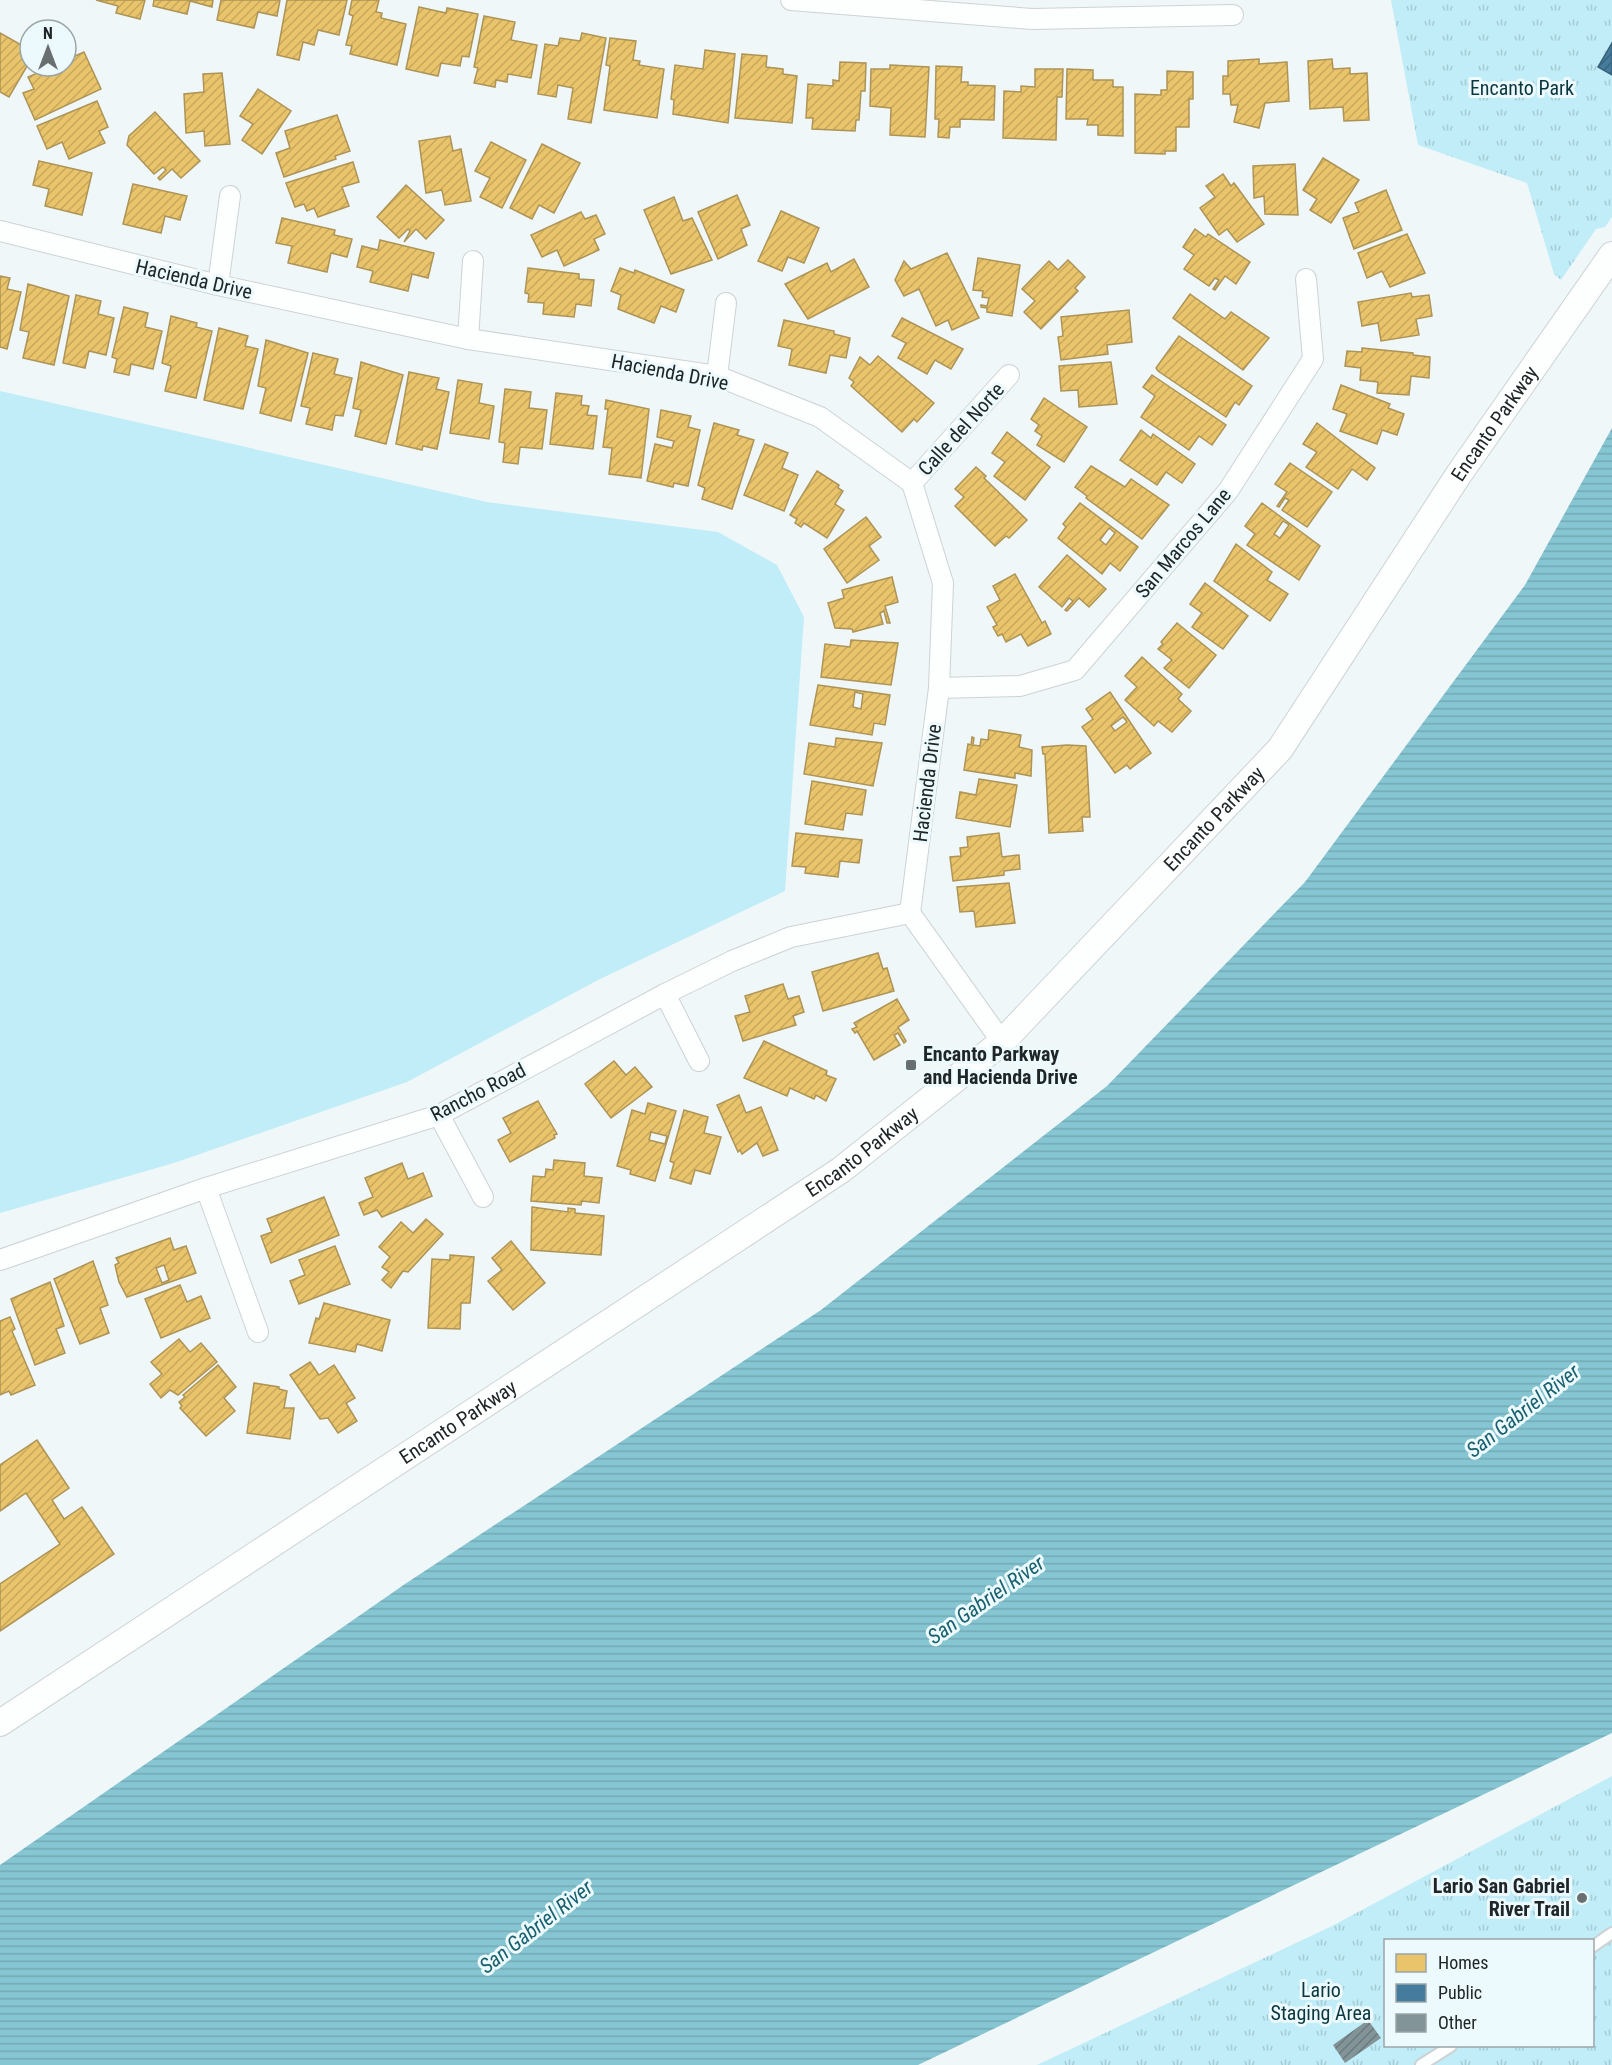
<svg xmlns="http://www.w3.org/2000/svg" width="1612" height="2065" font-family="'Roboto Condensed',sans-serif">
<defs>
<pattern id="park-tufts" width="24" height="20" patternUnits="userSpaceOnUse" patternTransform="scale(1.5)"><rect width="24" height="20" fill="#c0edf7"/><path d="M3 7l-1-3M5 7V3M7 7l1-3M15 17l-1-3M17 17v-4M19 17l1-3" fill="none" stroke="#a5cbd4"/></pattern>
<pattern id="water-rules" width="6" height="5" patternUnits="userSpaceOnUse" patternTransform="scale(1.5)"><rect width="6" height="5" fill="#86c5d2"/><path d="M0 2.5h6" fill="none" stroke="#73a9b4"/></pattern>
<pattern id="homes-hatch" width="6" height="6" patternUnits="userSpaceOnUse" patternTransform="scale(1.5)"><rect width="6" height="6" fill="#e9c46a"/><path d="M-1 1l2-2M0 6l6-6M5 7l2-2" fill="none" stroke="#c8a85c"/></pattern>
<pattern id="public-hatch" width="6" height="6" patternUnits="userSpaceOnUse" patternTransform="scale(1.5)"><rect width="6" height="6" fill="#457b9d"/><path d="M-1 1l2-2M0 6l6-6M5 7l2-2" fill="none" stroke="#396580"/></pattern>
<pattern id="building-hatch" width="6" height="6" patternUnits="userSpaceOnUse" patternTransform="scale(1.5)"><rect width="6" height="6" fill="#839498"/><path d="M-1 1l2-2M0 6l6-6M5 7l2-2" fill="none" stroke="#6b797c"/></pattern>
</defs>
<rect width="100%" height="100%" fill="#f0f7f9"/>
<polygon fill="#c0edf7" points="0,391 487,502 718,532 777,565 804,617 785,891 600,979 407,1082 174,1163 0,1213"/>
<g fill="url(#park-tufts)" fill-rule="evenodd">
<polygon points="1391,0 1612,0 1612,217 1605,227 1596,229 1561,280 1554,274 1527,183 1418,145"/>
<path d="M1612,1776V2065H1037L1332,1926ZM1386,1940H1592V2046H1386Z"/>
</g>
<polygon fill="url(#water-rules)" points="1612,428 1612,1733 918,2065 0,2065 0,1865 405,1584 821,1310 1107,1086 1305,882 1525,585"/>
<g fill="url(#homes-hatch)" stroke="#ad9456" stroke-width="1.5" fill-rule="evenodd">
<polygon points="96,0 145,0 140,19 116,13 118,6"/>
<polygon points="154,0 213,0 212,7 190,1 187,14 153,6"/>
<polygon points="221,0 280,0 277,16 258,12 254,28 217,20"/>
<polygon points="287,0 347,0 339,35 318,30 314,45 303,42 299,60 277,55"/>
<polygon points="352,0 379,0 376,12 382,13 381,18 406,24 397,65 350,54 352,46 346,45 353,16 349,14"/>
<polygon points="419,7 446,13 447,8 478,14 469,57 462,56 460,66 441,63 438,76 406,69"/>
<polygon points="484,16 515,22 511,40 537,45 531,78 508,74 507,82 496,80 495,87 474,83 478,68 474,67"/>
<polygon points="0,33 30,50 30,61 9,97 0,92"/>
<polygon points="582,33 606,38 591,123 568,119 573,88 558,85 556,97 538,94 545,44 558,46 560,38 580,41"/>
<polygon points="610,38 636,41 633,60 640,61 639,65 664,69 657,118 604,110 610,66 606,65"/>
<polygon points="705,50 735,54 728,123 673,114 674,100 671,99 675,65 703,69"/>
<polygon points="84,52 101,89 35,120 23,93 34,89 28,77 53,66 66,66 66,60"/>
<polygon points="742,54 767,56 766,67 783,69 783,74 797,76 792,123 735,118"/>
<polygon points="1259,59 1259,64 1287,62 1289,101 1265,103 1259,128 1234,122 1238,105 1231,105 1230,94 1223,94 1223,76 1228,76 1228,61"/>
<polygon points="1332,59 1333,69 1350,68 1350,74 1367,73 1369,120 1344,121 1343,107 1310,109 1308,61"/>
<polygon points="840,62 866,63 865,91 861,91 859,120 856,120 855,131 812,129 813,118 806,118 808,84 833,86 833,80 839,81"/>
<polygon points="890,65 929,67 925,137 890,135 891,108 870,106 871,69 890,69"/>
<polygon points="936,66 962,67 961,82 968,82 968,85 995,86 994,120 960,119 960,127 950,127 949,138 938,137 939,119 935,119"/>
<polygon points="1035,69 1063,69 1062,97 1057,97 1056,140 1003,138 1004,91 1021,92 1021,86 1035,87"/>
<polygon points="1067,69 1093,70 1093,80 1113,80 1113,87 1123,87 1123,136 1098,135 1098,125 1087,125 1088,119 1066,119"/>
<polygon points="1167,71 1193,72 1193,99 1189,99 1189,127 1176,127 1176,151 1165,151 1165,154 1135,153 1135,94 1161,95 1161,90 1167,90"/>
<polygon points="222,73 230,144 205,146 204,131 186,133 184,94 204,92 203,74"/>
<polygon points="258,89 291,111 262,154 242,140 253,124 240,116"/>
<polygon points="97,101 108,127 99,131 105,143 69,159 62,142 47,149 37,126"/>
<polygon points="155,112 200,161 181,178 172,169 160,180 158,178 166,170 163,167 154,174 127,145 129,136"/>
<polygon points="337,115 350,151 335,156 336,159 284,177 276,153 290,148 285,131"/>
<polygon points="450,136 453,151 461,149 471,201 445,205 442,190 426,193 419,141"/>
<polygon points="491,142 526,160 502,208 480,197 490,178 475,171"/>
<polygon points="542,144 580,163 554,213 539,205 532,219 510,208"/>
<polygon points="1323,158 1359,180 1331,223 1310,210 1317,199 1303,190"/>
<polygon points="39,161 92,173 82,215 45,206 49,189 33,185"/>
<polygon points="353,162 359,182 342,187 349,206 318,217 314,208 307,211 304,204 295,207 286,183"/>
<polygon points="1295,164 1298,215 1265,214 1264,196 1254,198 1253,166"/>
<polygon points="1223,174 1231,186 1234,183 1264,224 1237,242 1227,229 1219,235 1200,208 1215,197 1206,186"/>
<polygon points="133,184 187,196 180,220 165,216 161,233 123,224"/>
<polygon points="406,185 444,220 426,239 416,229 404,242 410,231 408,229 399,238 377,217"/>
<polygon points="1386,190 1402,230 1354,249 1343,218 1359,212 1355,203"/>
<polygon points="737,195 750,225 741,229 747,245 718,259 698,212"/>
<polygon points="674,197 683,221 692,218 712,260 671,274 644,210"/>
<polygon points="781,211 819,228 804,263 788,257 782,271 758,261"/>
<polygon points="581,212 585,219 596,215 605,234 594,239 599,250 564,266 557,250 542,257 531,235"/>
<polygon points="282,218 335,230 334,235 352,239 347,257 331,253 327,272 288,263 292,246 276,243"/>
<polygon points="1195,229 1206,237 1208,234 1250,262 1236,284 1225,276 1215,290 1213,289 1219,280 1215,278 1209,286 1184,269 1194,255 1183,247"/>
<polygon points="1407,234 1425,273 1390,287 1382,271 1367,278 1358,253"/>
<polygon points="380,240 434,253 428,278 412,274 408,291 370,282 373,271 357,267 362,246 378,250"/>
<polygon points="947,253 979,318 952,330 948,320 936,326 919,289 904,296 895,280 904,261 911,269"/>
<polygon points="978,258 1020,265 1012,316 987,312 987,308 981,307 981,305 987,306 989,298 982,297 983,291 973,290"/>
<polygon points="854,259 869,287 808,319 785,284 827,263 831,272"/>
<polygon points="1068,260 1085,277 1075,288 1078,291 1041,329 1024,312 1035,301 1022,289 1049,261 1058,270"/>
<polygon points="528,268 579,274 579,279 594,280 591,306 576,304 574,317 543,314 544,303 528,302 529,294 525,293"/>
<polygon points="620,268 634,273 635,270 684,290 676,312 661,306 654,323 618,309 621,295 611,291"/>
<polygon points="0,276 10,278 7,289 21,292 7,349 0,347"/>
<polygon points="28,284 69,296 54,365 23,358 29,332 20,330"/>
<polygon points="1411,293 1412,297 1429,295 1432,316 1416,319 1419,335 1381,341 1378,323 1362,326 1358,302"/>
<polygon points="1190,294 1225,319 1231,312 1269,338 1243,370 1173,318"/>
<polygon points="76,295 101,301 98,314 114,318 106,355 89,351 85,368 63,363"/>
<polygon points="124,307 148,313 145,327 162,331 153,369 131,364 129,375 114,372 117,359 112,357"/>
<polygon points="1129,310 1132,342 1107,345 1108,354 1061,360 1058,337 1063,336 1061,317"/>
<polygon points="171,316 197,323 196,327 212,331 196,398 165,391 171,366 162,363"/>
<polygon points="902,318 963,349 951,369 935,360 927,374 898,358 906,343 892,336"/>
<polygon points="784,320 834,331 834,334 850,338 846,358 830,355 826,373 789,365 792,349 778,346"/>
<polygon points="219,328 248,336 245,346 258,349 243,409 204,400"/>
<polygon points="1179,336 1252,386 1239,405 1235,402 1226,417 1158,371 1156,368"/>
<polygon points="266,340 308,353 291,421 260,413 266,388 258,386"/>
<polygon points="1362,348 1413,353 1413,355 1430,357 1429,378 1411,376 1409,395 1377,393 1378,382 1360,380 1361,368 1345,366 1347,351 1362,352"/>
<polygon points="313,353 338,359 334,374 352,378 343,416 335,415 332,430 306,424 310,408 301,406"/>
<polygon points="878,356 934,403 917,422 914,419 902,432 851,386 854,382 849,378 860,357 870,365"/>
<polygon points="361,362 403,375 386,444 355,436 361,410 353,408"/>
<polygon points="1111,362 1117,404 1079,407 1078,390 1061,391 1059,366"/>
<polygon points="409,372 439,378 436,389 449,392 437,449 423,446 422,450 396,444"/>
<polygon points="1152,375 1226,425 1212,445 1199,436 1189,450 1141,417 1155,396 1143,387"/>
<polygon points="458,380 482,384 479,403 494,406 489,439 450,433"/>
<polygon points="1341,385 1390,404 1388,408 1404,414 1397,435 1382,430 1377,444 1340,431 1347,414 1333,409"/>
<polygon points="505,389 531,392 529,408 547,410 542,449 520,447 518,464 503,462 505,443 499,442"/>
<polygon points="556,393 582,396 581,405 589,406 587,415 597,416 593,449 550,444"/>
<polygon points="1044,398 1087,427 1064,462 1037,445 1042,436 1035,431 1039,425 1031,419"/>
<polygon points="606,400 649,409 641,478 609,474 612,448 603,447 608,409 605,409"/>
<polygon points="661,410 691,416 688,427 700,430 688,486 674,483 673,487 647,481 655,444 672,448 674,441 657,437"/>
<polygon points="714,423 739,430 737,435 754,440 732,509 702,499 705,488 698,485"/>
<polygon points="1317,423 1375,468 1367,480 1352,469 1338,489 1306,467 1317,452 1303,444"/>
<polygon points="1141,430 1151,438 1153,434 1195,464 1182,483 1166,472 1157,485 1120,460"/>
<polygon points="1007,432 1050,467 1025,500 994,476 1005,462 992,453"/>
<polygon points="765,444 788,453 782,468 798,475 784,511 744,495"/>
<polygon points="1290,463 1332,492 1307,527 1282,510 1289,500 1285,498 1279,507 1277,506 1287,492 1275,484"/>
<polygon points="1091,466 1125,487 1131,479 1169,505 1142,539 1086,498 1087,496 1075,487"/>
<polygon points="976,467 986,476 984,478 1027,520 1009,538 1006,536 995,546 955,506 964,497 955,489"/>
<polygon points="817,471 839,485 838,488 843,491 835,504 844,510 827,538 804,523 801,527 795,523 797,519 790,515"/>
<path d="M1080,503L1138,547L1120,571L1110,563L1102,574L1058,538L1066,527L1063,524ZM1109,528L1115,533L1106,545L1100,540Z"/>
<path d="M1262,503L1320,546L1299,580L1247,545L1255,534L1245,526ZM1283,521L1289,525L1280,538L1274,534Z"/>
<polygon points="866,517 881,537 869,546 879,560 847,583 824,549"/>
<polygon points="1236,544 1272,572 1267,580 1288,594 1270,621 1214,581"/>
<polygon points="1067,555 1106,589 1089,607 1079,598 1067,611 1065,610 1073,601 1069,598 1062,607 1039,587"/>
<polygon points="1015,574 1042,623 1045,621 1051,634 1028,646 1021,634 1006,642 1002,634 998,636 993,627 997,625 987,607 1000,600 993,586"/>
<polygon points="892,577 898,602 885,606 890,623 887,623 884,611 880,613 883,624 853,632 852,629 835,628 828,603 844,598 842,590"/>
<polygon points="1205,583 1248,616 1223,649 1192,627 1202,613 1190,604"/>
<polygon points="1177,623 1216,655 1189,688 1164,668 1172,660 1158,649 1163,644 1161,642"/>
<polygon points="851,640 898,643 891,685 821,677 825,644 850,647"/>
<polygon points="1142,657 1182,694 1178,699 1191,711 1172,732 1158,721 1154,726 1125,700 1137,687 1125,676"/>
<path d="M818,685L890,695L885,725L874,723L872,735L810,725ZM855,692L863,694L861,709L853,707Z"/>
<path d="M1110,692L1151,753L1130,769L1127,765L1115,773L1082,727L1093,719L1086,709ZM1123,717L1127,722L1115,731L1111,726Z"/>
<polygon points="989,730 1021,735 1019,747 1032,750 1031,776 1015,773 1015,778 964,770 968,744 971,745 972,737 974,738 973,745 980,746 981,739 988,740"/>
<polygon points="836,738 882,743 873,786 804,774 809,743 835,747"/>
<polygon points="1067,745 1086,746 1090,817 1082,817 1083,831 1049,833 1045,754 1043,754 1042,747"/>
<polygon points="979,779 1017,785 1010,827 956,818 960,792 976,795"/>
<polygon points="812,781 866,790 862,815 846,813 843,830 805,824"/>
<polygon points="796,833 862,840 859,863 840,861 838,877 805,873 806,867 792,866"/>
<polygon points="999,833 1002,857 1019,855 1020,869 1004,871 1004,875 953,881 950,857 961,856 960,848 968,847 967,837"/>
<polygon points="1009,883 1015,923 976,927 974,911 960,912 957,887"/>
<polygon points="878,953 883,969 887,968 894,991 823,1011 812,972"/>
<polygon points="783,984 788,999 799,996 804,1012 793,1016 796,1025 743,1041 735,1016 750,1012 745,996"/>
<polygon points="897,999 909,1020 898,1027 906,1041 904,1043 898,1033 894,1035 900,1045 874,1060 857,1031 855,1033 852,1029 857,1027 854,1023"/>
<polygon points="764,1041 827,1071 826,1075 836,1079 826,1101 816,1095 814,1099 790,1088 787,1096 744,1078"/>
<polygon points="614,1061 626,1075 635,1067 652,1087 611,1118 585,1084"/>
<polygon points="739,1095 746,1113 761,1107 778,1150 763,1156 757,1143 742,1154 740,1150 738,1152 717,1105"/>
<polygon points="538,1101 557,1134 554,1135 555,1138 510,1162 498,1140 511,1133 503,1118"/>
<path d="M648,1103L676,1111L655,1181L630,1174L631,1170L617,1166L632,1110L645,1114ZM651,1132L667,1136L665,1144L649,1140Z"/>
<polygon points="684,1110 708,1117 704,1133 721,1137 710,1174 695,1170 691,1184 670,1178 674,1163 670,1161"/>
<polygon points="554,1160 585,1163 584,1176 602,1178 599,1203 582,1201 581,1205 531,1201 533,1176 545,1177 546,1169 553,1170"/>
<polygon points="402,1163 408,1179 423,1173 432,1196 382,1217 377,1210 364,1215 359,1203 373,1197 365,1178"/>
<polygon points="324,1197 339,1235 271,1263 261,1236 272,1232 267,1219"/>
<polygon points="532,1207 568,1212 568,1208 575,1209 575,1213 604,1216 601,1255 531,1250"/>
<polygon points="426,1219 443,1234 408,1272 403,1271 391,1288 382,1280 389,1272 382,1267 390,1257 379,1247 401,1222 413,1233"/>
<path d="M170,1238L174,1250L186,1246L196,1273L127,1297L119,1282L115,1265L119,1263L116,1258ZM164,1265L169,1280L162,1283L156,1268Z"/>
<polygon points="511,1241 545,1283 513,1310 488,1281 502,1270 492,1258"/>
<polygon points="335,1246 350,1284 299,1304 290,1281 305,1275 299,1260"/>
<polygon points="450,1255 474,1257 470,1303 461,1303 460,1329 428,1328 432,1259 450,1260"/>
<polygon points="93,1261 108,1305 100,1308 109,1333 80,1344 54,1279"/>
<polygon points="50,1282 64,1326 56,1329 65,1353 35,1365 11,1299"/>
<polygon points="180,1285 187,1302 201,1296 210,1318 161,1338 145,1299"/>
<polygon points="324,1303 390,1320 382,1351 357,1344 355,1352 309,1343 316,1318 319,1319"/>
<polygon points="10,1317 15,1329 12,1331 35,1385 11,1395 9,1391 0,1395 0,1321"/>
<polygon points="179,1339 190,1352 201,1343 217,1362 178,1395 170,1390 161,1398 150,1384 162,1374 151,1362"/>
<polygon points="310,1362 319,1375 334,1365 355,1398 346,1403 357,1421 338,1433 328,1418 320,1419 290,1375"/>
<polygon points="218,1365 236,1387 224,1398 235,1411 206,1436 180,1408 182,1406 179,1402 185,1397 183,1395"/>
<polygon points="254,1383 279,1387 279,1389 287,1391 284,1408 294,1408 290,1439 247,1433"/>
<polygon points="37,1440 69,1488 52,1500 64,1519 82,1507 114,1554 0,1631 0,1584 60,1544 26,1493 0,1511 0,1465"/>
</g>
<polygon fill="url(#public-hatch)" stroke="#3a617a" stroke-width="1.5" points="1612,43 1612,75 1598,67"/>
<polygon fill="url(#building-hatch)" points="1368,2020 1381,2038 1345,2063 1333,2045"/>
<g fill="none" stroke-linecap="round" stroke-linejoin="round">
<g stroke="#cdd3d4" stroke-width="14">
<g id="service">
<polyline points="1592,1947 1612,1933"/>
<polyline points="1421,2065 1451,2046"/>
</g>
</g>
<g stroke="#cdd3d4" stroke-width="22">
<g id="minor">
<polyline points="791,0 1032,19 1233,15"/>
<polyline points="0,231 218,285 468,339 717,376 820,417 912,483 943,583 939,688 910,913 1002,1042"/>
<polyline points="218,285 230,196"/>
<polyline points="468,339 473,261"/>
<polyline points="717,376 726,303"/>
<polyline points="912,483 1009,375"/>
<polyline points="939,688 1020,686 1075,670 1228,491 1313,359 1306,279"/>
<polyline points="665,994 699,1061"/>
<polyline points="439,1115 483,1197"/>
<polyline points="206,1188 258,1332"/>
<polyline points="0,1260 206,1188 439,1115 665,994 732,961 791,937 910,913"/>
</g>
</g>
<g stroke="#cdd3d4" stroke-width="28">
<g id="tertiary">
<path id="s1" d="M0,1723L841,1170L1002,1042L1280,749L1459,474L1612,255"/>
</g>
</g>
<use href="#service" stroke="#fdfefe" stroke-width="10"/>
<use href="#minor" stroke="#fdfefe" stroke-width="20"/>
<use href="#tertiary" stroke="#fdfefe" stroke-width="26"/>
</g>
<g fill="#696e70" stroke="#ecfafd" stroke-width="2">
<rect x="905" y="1059" width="12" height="12" rx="3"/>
<circle cx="1582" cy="1898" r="6"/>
</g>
<g text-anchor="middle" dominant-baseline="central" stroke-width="6" stroke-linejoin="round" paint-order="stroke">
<g font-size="20" fill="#0c363f" stroke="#ecfafd">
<text x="1522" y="88">Encanto Park</text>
<text x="1321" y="1990">Lario<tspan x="1321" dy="23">Staging Area</tspan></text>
</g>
<g font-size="20" fill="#202527" stroke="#ecfafd">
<text transform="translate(194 279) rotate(13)">Hacienda Drive</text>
<text transform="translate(670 372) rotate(11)">Hacienda Drive</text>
<text stroke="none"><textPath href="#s1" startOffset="2006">Encanto Parkway</textPath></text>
<text transform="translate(961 429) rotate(-48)">Calle del Norte</text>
<text transform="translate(1183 543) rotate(-50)">San Marcos Lane</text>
<text transform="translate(927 783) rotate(-83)">Hacienda Drive</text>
<text stroke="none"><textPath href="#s1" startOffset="1520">Encanto Parkway</textPath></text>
<text transform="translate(478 1092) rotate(-27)">Rancho Road</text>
<text stroke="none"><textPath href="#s1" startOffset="1034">Encanto Parkway</textPath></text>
<text stroke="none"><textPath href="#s1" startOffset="548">Encanto Parkway</textPath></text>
</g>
<g font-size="20" font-weight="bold" fill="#202527" stroke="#ecfafd" text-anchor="start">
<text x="923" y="1054">Encanto Parkway<tspan x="923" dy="23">and Hacienda Drive</tspan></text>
<text x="1570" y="1886" text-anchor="end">Lario San Gabriel<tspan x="1570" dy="23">River Trail</tspan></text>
</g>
<g font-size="21" font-style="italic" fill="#1a606f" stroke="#ecfafd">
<text transform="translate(1523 1411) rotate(-38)">San Gabriel River</text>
<text transform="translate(986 1600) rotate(-35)">San Gabriel River</text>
<text transform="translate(536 1927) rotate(-38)">San Gabriel River</text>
</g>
</g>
<rect x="1384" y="1939" width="210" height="108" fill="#ecfafd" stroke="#9aa5a7" stroke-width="1.5"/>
<rect x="1396" y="1954" width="30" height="18" fill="#e9c46a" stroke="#9aa5a7" stroke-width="1.5"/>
<text x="1438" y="1969" font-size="18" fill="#202527">Homes</text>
<rect x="1396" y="1984" width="30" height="18" fill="#457b9d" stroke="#9aa5a7" stroke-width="1.5"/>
<text x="1438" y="1999" font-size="18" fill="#202527">Public</text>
<rect x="1396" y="2014" width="30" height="18" fill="#839498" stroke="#9aa5a7" stroke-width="1.5"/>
<text x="1438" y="2029" font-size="18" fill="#202527">Other</text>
<g transform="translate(48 48)"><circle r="28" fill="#ecfafd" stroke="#9aa5a7" stroke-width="1.5"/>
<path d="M0-4.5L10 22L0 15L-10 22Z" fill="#696e70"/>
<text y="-9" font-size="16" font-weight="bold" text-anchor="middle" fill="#202527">N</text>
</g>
</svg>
